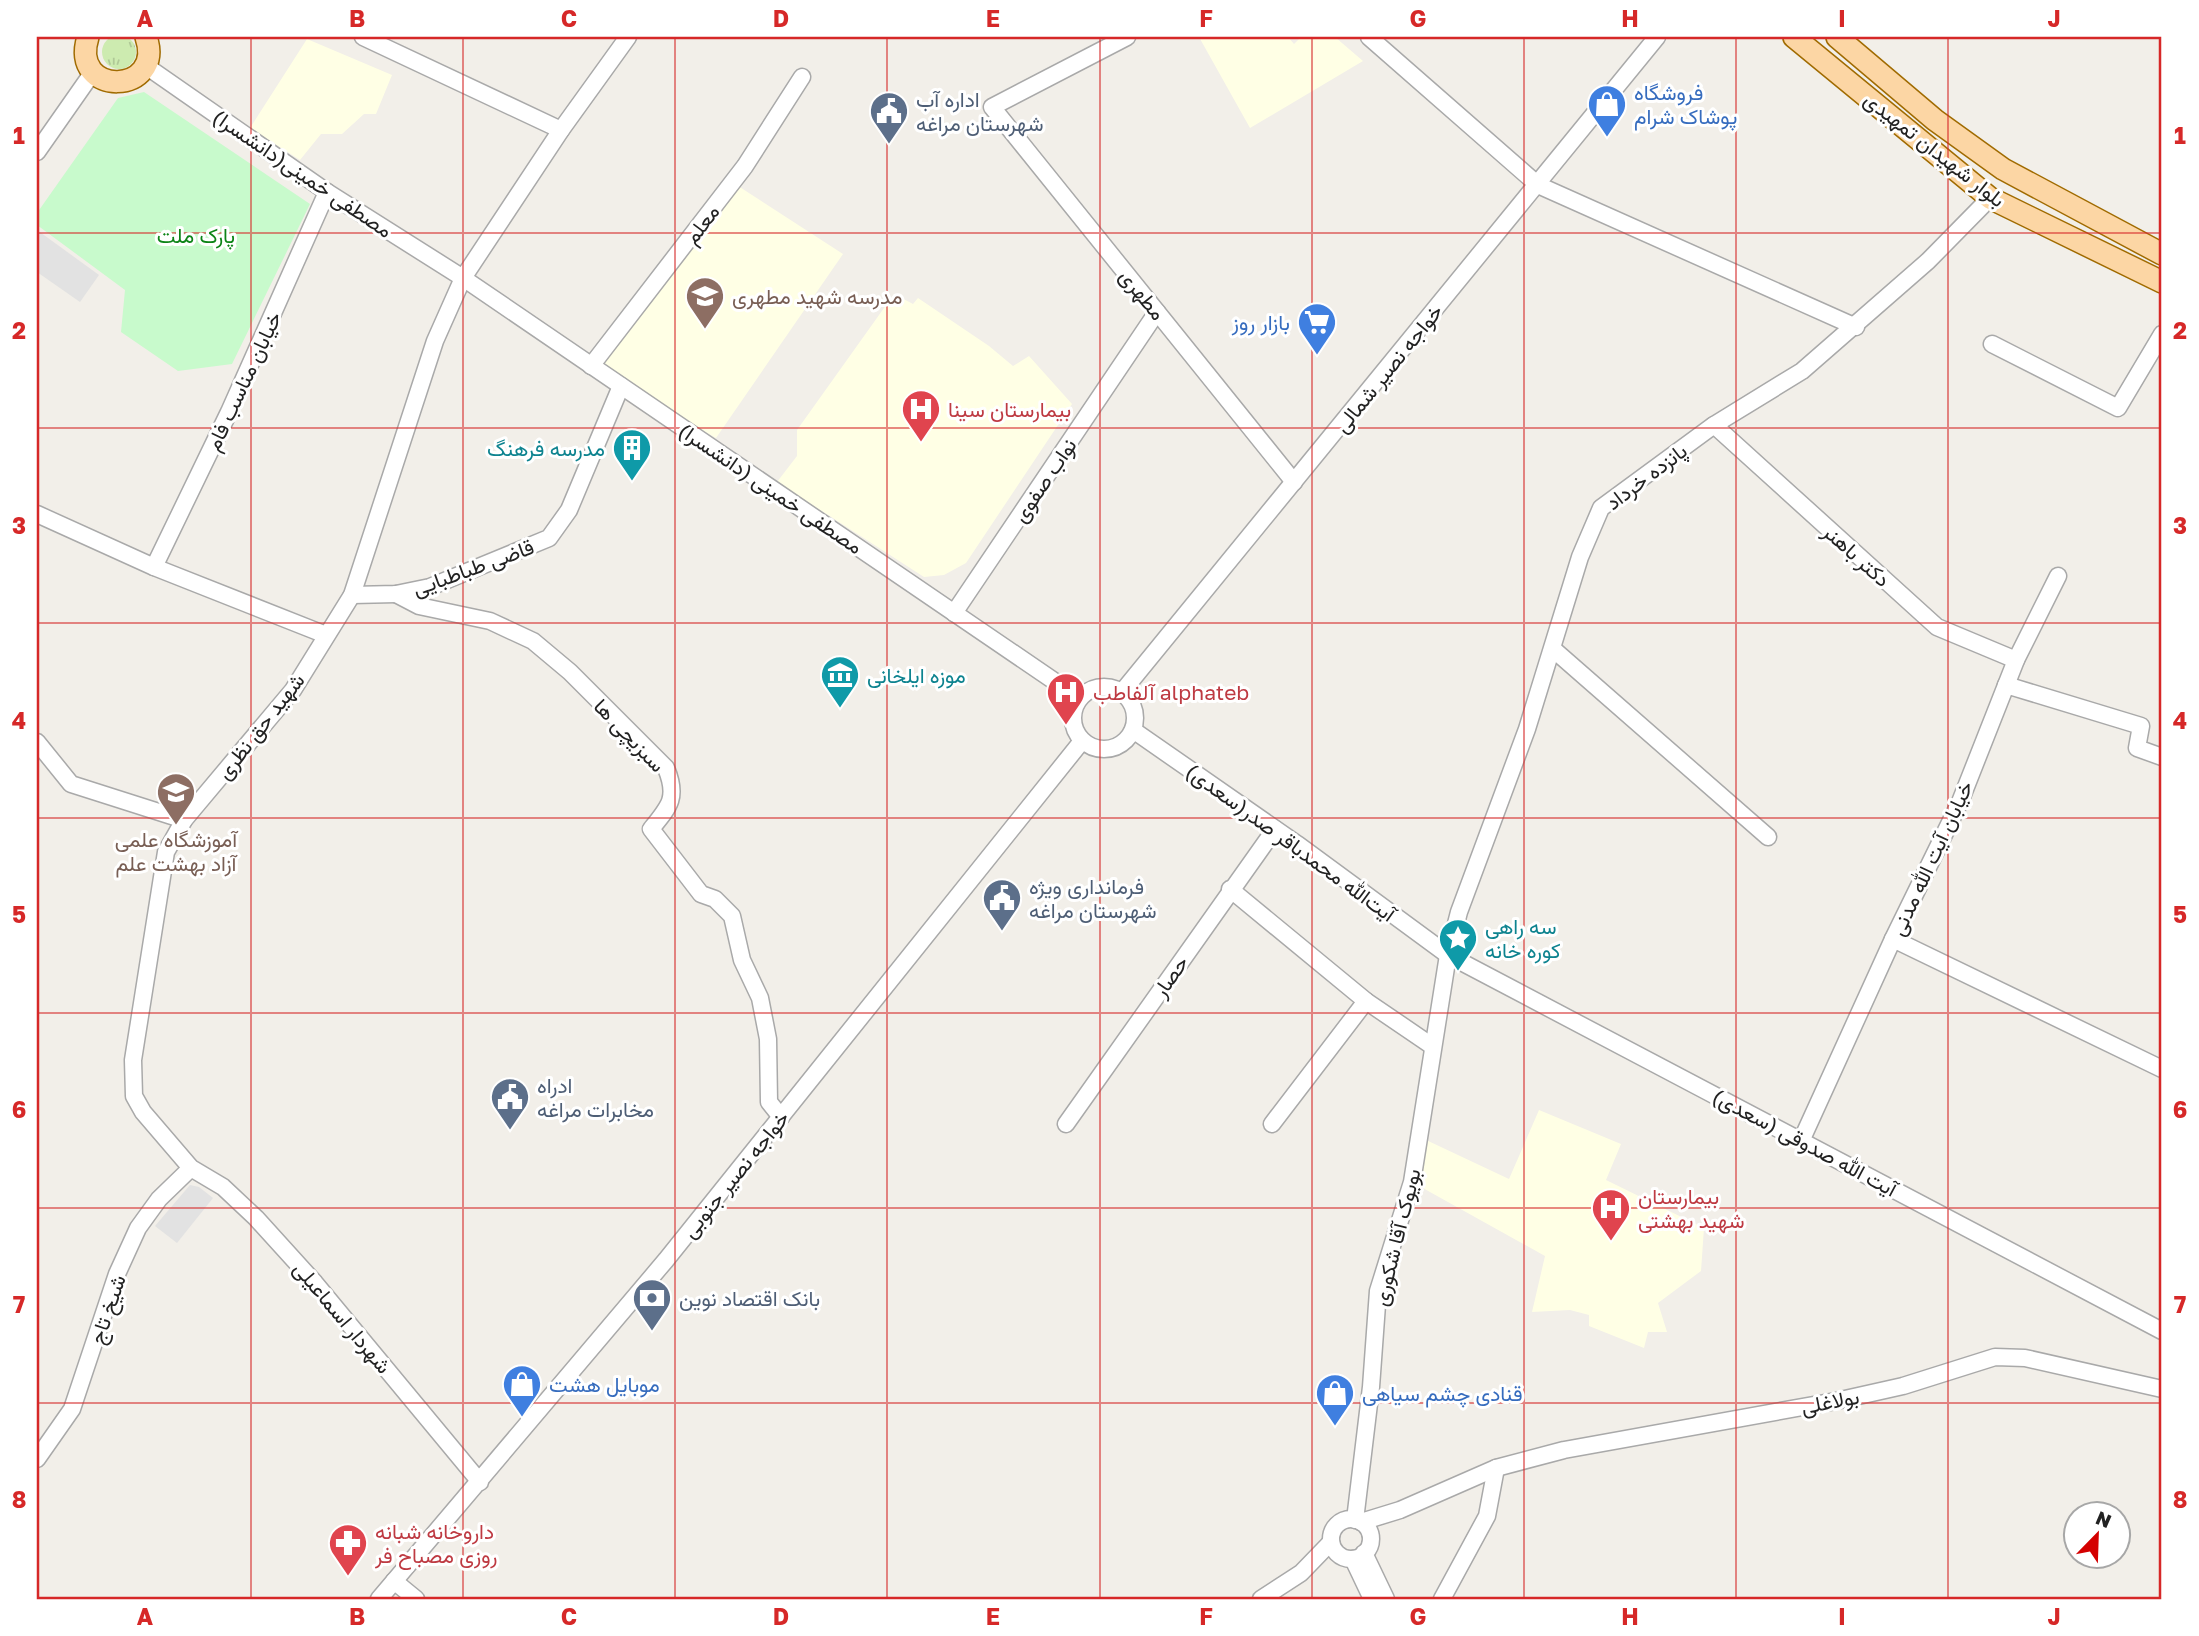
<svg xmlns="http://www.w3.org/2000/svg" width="2199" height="1636" font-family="'Golos Text',Vazirmatn,sans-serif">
<defs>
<pattern id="grass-tufts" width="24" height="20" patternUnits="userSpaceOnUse" patternTransform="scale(1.75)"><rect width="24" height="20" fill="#cdebb0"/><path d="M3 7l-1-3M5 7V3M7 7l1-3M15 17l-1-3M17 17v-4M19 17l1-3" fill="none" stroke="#b0c997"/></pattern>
</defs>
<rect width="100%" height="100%" fill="#f2efe9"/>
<g fill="#ffffe5">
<polygon points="1199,37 1288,37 1294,44 1301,37 1335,37 1363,61 1250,128"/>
<polygon points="307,39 392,75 376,114 364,114 342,134 321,134 300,160 250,128"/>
<polygon points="732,182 843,254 716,438 591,366"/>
<polygon points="894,294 913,304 918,298 989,346 1013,366 1029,356 1072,404 966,563 944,575 924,577 777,482 797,456 797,430"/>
<polygon points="1539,1110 1621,1144 1606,1180 1704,1228 1701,1271 1658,1303 1667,1332 1648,1332 1644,1348 1589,1326 1589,1315 1570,1310 1532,1312 1545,1256 1412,1182 1424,1139 1509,1179"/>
</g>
<circle fill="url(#grass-tufts)" cx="119" cy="52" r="17"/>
<polygon fill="#c8facc" points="144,92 310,204 232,364 178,371 121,332 125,290 37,225 37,213 118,98"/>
<g fill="#e2e2e2">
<polygon points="37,230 99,275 80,302 37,272"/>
<polygon points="190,1185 199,1187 213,1198 177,1243 155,1226"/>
</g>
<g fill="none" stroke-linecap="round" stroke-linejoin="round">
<g stroke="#a9a9a9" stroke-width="19">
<g id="minor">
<polyline points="363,37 561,130"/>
<polyline points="1127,37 992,107 1294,482"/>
<polyline points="1369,37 1538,185 1856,327"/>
<polyline points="146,66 327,192 463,278 1079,698"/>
<polyline points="37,152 93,72"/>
<polyline points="1992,344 2118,408 2162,334"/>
<polyline points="591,366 745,166 802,77"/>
<polyline points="1714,425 1937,627 2016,660"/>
<polyline points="37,514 154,567 326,635"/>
<polyline points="154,567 229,412 327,192"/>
<path d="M396,594L419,606L490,621L533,641L570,672L666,768C678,797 670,806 651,829L701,894L715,899L732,916L742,960L760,998L768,1039L769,1102L781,1117"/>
<polyline points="352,595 396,594 430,587 549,538 569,510 621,386"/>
<polyline points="954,613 1157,312"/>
<polyline points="1553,649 1768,837"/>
<polyline points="2006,685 2141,726 2137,748 2162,757"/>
<circle cx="1104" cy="718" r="31"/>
<polyline points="1122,692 1657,37"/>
<polyline points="1133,730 1297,844 1448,955 2162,1331"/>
<polyline points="37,742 71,784 184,820"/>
<polyline points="1230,889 1366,1001 1432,1046"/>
<polyline points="1893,939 2162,1069"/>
<polyline points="1066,1124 1275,829"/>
<polyline points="1272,1124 1366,1001"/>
<polyline points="1802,1139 1893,939 1960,802 2016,660 2058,576"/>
<polyline points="37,1459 72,1409 117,1274 138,1228 159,1199 191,1168"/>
<polyline points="480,1482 315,1283 256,1218 223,1187 191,1168 143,1112 134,1096 133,1060 166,852 184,820 293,690 352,595 435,341 463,278 561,130 628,37"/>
<circle cx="1351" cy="1539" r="20"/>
<polyline points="1355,1520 1371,1387 1378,1291 1412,1182 1448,955 1459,912 1527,729 1580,557 1601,508 1714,425 1802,371 1928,261 1990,198"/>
<polyline points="1361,1522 1400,1510 1496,1468 1564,1450 1836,1401 1903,1386 1995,1357 2025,1358 2162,1389"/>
<polyline points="1364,1553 1386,1599"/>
<polyline points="1353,1559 1372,1599"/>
<polyline points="394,1581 416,1599"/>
<polyline points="379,1599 666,1260 1082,741"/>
<polyline points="1261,1599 1301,1573 1331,1542"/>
<polyline points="1442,1599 1487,1516 1496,1468"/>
</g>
</g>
<g stroke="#a06b00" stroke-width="24">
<g id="major">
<path d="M88,37C69,98 166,95 146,37"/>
<polyline points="1794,37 1990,198 2162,282"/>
<polyline points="1837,37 1935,120 2003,169 2162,254"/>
</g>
</g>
<use href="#minor" stroke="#fff" stroke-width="16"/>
<use href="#major" stroke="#fcd6a4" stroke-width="21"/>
</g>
<path fill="none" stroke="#d62828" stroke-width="2" stroke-opacity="0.55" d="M251,37V1599M463,37V1599M675,37V1599M887,37V1599M1100,37V1599M1312,37V1599M1524,37V1599M1736,37V1599M1948,37V1599M37,233H2162M37,428H2162M37,623H2162M37,818H2162M37,1013H2162M37,1208H2162M37,1403H2162"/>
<defs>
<g id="shop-pin" transform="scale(2.0125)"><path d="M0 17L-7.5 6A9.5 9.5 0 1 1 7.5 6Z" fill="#3f7fe0" stroke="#fff"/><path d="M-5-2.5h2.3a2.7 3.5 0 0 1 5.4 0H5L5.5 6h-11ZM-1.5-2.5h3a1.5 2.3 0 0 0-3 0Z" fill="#fff"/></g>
<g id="civic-pin" transform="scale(2.0125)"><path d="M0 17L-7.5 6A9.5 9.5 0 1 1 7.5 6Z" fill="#5c6f8a" stroke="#fff"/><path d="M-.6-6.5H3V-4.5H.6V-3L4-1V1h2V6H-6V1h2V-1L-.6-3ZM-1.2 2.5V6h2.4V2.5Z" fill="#fff"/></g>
<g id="school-pin" transform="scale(2.0125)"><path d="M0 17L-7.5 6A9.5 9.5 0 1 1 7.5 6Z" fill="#8d6e63" stroke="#fff"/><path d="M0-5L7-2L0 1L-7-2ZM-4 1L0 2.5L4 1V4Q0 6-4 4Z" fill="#fff"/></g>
<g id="supermarket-pin" transform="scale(2.0125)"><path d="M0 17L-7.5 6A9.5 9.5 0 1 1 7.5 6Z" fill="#3f7fe0" stroke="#fff"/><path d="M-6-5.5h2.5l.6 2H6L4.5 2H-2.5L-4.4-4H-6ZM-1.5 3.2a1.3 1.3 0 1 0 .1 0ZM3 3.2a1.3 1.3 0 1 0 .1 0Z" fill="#fff"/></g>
<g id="hospital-pin" transform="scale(2.0125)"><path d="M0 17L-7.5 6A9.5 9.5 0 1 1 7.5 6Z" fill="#e0444e" stroke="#fff"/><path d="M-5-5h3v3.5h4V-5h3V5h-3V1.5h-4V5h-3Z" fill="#fff"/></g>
<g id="building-pin" transform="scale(2.0125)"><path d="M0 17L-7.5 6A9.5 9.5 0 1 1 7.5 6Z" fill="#0f9aa8" stroke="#fff"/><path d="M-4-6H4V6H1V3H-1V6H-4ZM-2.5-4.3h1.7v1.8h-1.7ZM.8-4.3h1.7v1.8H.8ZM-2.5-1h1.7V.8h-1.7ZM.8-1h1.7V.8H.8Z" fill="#fff"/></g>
<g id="museum-pin" transform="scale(2.0125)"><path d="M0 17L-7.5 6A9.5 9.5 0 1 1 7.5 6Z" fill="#0f9aa8" stroke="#fff"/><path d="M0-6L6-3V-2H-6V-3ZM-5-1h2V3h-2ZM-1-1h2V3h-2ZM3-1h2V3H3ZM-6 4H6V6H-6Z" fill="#fff"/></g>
<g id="sight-pin" transform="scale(2.0125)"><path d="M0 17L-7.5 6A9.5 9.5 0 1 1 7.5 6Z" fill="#0f9aa8" stroke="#fff"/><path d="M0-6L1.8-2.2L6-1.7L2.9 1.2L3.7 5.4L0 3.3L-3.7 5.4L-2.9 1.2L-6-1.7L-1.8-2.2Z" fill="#fff"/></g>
<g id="bank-pin" transform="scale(2.0125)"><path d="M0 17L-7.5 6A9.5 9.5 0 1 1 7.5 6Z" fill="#5c6f8a" stroke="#fff"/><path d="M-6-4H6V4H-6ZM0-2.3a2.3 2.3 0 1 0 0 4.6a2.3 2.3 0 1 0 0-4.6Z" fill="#fff"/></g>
<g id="pharmacy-pin" transform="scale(2.0125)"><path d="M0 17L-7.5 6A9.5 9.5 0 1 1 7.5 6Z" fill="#e0444e" stroke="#fff"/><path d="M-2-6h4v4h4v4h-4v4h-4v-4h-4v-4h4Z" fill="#fff"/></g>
</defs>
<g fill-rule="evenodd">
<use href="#shop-pin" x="1607" y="104"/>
<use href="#civic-pin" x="889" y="111"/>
<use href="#school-pin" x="705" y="296"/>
<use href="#supermarket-pin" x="1317" y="322"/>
<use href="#hospital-pin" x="921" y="409"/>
<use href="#building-pin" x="632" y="448"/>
<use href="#museum-pin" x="840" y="675"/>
<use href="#hospital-pin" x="1066" y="692"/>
<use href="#school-pin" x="176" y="792"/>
<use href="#civic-pin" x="1002" y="898"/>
<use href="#sight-pin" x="1458" y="938"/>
<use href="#civic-pin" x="510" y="1097"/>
<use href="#hospital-pin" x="1611" y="1208"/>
<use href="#bank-pin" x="652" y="1298"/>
<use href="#shop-pin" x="522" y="1384"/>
<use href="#shop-pin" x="1335" y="1393"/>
<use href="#pharmacy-pin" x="348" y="1543"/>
</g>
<g text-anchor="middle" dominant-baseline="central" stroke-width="6" stroke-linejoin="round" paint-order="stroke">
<g font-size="21" fill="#366cbe" stroke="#fff" text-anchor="start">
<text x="1634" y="92">فروشگاه<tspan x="1634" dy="24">پوشاک شرام</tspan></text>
<text x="1290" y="322" text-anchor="end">بازار روز</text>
<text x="549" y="1384">موبایل هشت</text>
<text x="1362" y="1393">قنادی چشم سیاهی</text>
</g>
<g font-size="21" fill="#4e5e75" stroke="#fff" text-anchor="start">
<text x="916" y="99">اداره آب<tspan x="916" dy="24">شهرستان مراغه</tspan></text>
<text x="1029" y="886">فرمانداری ویژه<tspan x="1029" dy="24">شهرستان مراغه</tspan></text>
<text x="537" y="1085">ادراه<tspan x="537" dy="24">مخابرات مراغه</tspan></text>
<text x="679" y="1298">بانک اقتصاد نوین</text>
</g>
<g font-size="21" fill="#222" stroke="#fff">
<text transform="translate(1935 149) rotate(38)">بلوار شهیدان تمهیدی</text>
<text transform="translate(303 173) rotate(34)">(دانشسرا)مصطفی خمینی</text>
<text transform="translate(701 224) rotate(-53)">معلم</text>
<text transform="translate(1143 294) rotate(51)">مطهری</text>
<text transform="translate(1388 368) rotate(-51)">خواجه نصیر شمالی</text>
<text transform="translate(243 381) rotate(-65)">خیابان مناسب فام</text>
<text transform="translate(1646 476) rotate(-37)">پانزده خرداد</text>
<text transform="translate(1044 480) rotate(-56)">نواب صفوی</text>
<text transform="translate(771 488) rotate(34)">مصطفی خمینی (دانشسرا)</text>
<text transform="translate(1857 555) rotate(42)">دکتر باهنر</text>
<text transform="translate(473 567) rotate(-20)">قاضی طباطبایی</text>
<text transform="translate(260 726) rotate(-52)">شهید حق نظری</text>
<text transform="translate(630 735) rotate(46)">سبزیچی ها</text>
<text transform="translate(1291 842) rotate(36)">آیت‌الله محمدباقر صدر(سعدی)</text>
<text transform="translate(1931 858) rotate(-65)">خیابان آیت الله مدنی</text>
<text transform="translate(1170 976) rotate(-55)">حصار</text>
<text transform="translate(1805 1142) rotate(28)">آیت الله صدوقی (سعدی)</text>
<text transform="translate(735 1174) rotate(-51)">خواجه نصیر جنوبی</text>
<text transform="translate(1396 1237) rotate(-76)">بویوک آقا شکوری</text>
<text transform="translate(107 1309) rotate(-71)">شیخ تاج</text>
<text transform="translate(343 1317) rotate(50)">شهردار اسماعیلی</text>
<text transform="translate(1830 1401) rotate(-11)">بولاغلی</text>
</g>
<g font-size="21" fill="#0c8416" stroke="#fff">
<text x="196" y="235">پارک ملت</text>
</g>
<g font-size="21" fill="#785e54" stroke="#fff" text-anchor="start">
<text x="732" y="296">مدرسه شهید مطهری</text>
<text x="176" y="839" text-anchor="middle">آموزشگاه علمی<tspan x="176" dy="24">آزاد بهشت علم</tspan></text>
</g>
<g font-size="21" fill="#be3a42" stroke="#fff" text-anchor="start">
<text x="948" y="409">بیمارستان سینا</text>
<text x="1093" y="692">آلفاطب alphateb</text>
<text x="1638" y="1196">بیمارستان<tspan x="1638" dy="24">شهید بهشتی</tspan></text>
<text x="375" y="1531">داروخانه شبانه<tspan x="375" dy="24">روزی مصباح فر</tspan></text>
</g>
<g font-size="21" fill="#0d838f" stroke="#fff" text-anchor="start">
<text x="605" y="448" text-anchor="end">مدرسه فرهنگ</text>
<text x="867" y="675">موزه ایلخانی</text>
<text x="1485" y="926">سه راهی<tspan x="1485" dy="24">کوره خانه</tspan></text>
</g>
</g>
<rect width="2199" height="1636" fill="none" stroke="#ffffff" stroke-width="77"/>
<g transform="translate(2097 1535) rotate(23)"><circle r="33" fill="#ffffff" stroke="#a7a7a7" stroke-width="2"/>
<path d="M0-5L12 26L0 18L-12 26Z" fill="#d40000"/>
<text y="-10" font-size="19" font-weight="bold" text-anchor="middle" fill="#222222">N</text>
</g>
<rect x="38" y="38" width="2122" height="1560" fill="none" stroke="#d62828" stroke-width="2.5"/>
<g font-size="23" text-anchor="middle" font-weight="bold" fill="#d62828">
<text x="145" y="27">A</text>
<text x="357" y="27">B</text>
<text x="569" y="27">C</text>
<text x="781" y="27">D</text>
<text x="993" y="27">E</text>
<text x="1206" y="27">F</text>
<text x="1418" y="27">G</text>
<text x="1630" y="27">H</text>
<text x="1842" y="27">I</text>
<text x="2054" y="27">J</text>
<text x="19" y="144">1</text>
<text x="2180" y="144">1</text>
<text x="19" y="339">2</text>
<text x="2180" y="339">2</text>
<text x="19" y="534">3</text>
<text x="2180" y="534">3</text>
<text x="19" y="729">4</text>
<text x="2180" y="729">4</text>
<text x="19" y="923">5</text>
<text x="2180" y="923">5</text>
<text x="19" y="1118">6</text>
<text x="2180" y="1118">6</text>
<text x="19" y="1313">7</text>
<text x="2180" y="1313">7</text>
<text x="19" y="1508">8</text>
<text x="2180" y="1508">8</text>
<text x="145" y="1625">A</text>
<text x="357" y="1625">B</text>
<text x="569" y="1625">C</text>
<text x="781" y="1625">D</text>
<text x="993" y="1625">E</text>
<text x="1206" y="1625">F</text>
<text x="1418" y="1625">G</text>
<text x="1630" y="1625">H</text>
<text x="1842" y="1625">I</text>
<text x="2054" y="1625">J</text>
</g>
</svg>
